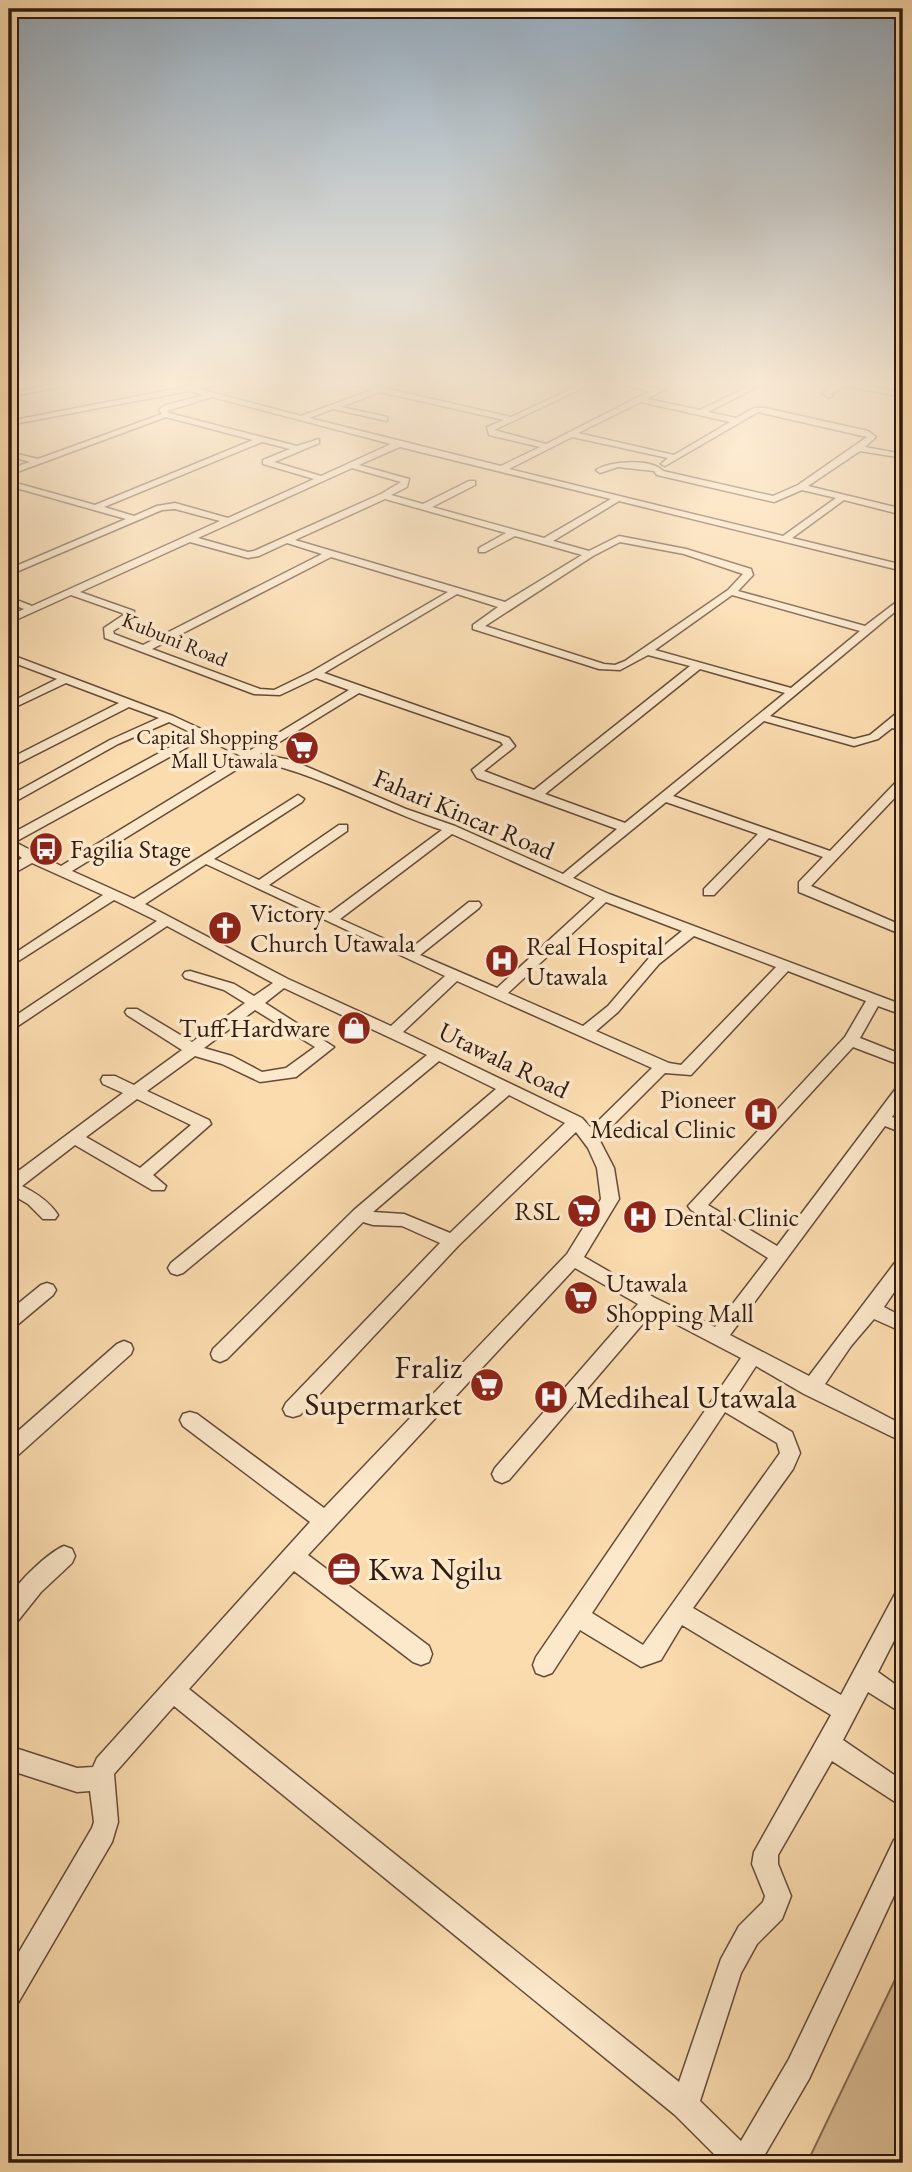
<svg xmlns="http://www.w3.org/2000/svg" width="912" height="2172" font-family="'EB Garamond',serif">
<rect width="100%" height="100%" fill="#fbdcaf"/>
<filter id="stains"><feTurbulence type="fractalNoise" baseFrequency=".00286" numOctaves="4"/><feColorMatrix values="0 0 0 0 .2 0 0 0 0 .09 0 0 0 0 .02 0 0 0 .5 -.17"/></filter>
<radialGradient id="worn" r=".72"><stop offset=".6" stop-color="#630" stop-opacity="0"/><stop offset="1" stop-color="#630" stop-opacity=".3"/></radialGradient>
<polygon fill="#d9bb94" stroke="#856b53" stroke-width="2" points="903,1963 903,2163 807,2163"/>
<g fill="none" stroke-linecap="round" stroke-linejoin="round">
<g stroke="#644b39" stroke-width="3">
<g id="minor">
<polygon points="78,380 94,380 9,397 9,393"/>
<polygon points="123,380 157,380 133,385"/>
<path d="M222,380H238L199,389L301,416L372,390L336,380H349L511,417L590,380H615L656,388L672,380H682L647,399L700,410L761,380H771L708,412L736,418L754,408H765L868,431L876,437L865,447L903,454V458L860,451L808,486L903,509V515L844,500L792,538L903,565V571L619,501L553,541L589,551L619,536L686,549L751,569L753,575L738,591L865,626L903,597V605L770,716L854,739L870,735L903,708V717L898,722L903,724V731L892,728L878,739L854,746L764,721L673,796L830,851L899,779L903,778V789L811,886L903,926V935L799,892V882L823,857L769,838L714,895H704V889L758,834L666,802L573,878L609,894L903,1005V1015L878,1006L860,1038L903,1055V1066L853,1047L708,1205L777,1246L897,1087L903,1086V1102L892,1117L903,1121V1133L885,1126L730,1335L809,1376L897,1260L903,1258V1279L884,1307L903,1317V1332L874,1319L851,1346L825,1384L903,1425V1442L804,1394L756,1366L735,1398L792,1432L800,1453L793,1469L693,1608L841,1695L895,1594L903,1591V1623L878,1672L903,1690V1714L868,1692L843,1740L903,1781V1807L832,1761L778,1855V1864L791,1896L782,1919L757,1944L741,1973L700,2101L741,2141L789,2059L894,1840L903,1837V1876L809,2079L760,2163H723L675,2115L174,1706L114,1774L118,1822L112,1842L18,2003L9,2007V1969L92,1828L94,1822L90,1791L77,1792L9,1770V1746L77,1768L93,1767L97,1758L310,1522L183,1426L180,1420L183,1414L190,1412L197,1414L324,1508L567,1254L601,1199L597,1168L588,1148L576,1132L458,1246L300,1415L293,1417L286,1415L283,1409L286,1403L440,1243L402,1226L373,1225L363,1222L227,1359L220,1362L213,1359L211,1354L213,1349L354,1210L496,1089L439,1061L183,1273L177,1275L171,1273L168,1268L171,1263L427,1055L284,988L265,1003L334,1047L296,1077L260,1082L222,1064L195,1056L147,1091L209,1120L211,1124L153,1175L166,1186L164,1190H152L75,1145L22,1186C36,1193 49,1201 58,1215L55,1219H43L28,1204L9,1193V1178L123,1093L103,1084L101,1080L103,1076H115L134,1085L182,1050L127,1015L125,1012L127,1009H137L192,1042L245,1003L224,990L185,978L183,975L185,972L190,971L234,984L254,996L273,983L167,926L9,1032V1020L157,921L114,900L9,967V957L103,895L32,863L9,876V866L22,858L9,849V835L194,734L169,722L118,744L9,805V796L110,740L159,718L129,707L9,768V759L119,703L66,683L9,710V703L57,679L9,661V654L173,716L249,751L349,690L316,678L280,695L254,694L105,638L104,628L125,614L71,595L9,623V616L24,609L9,603V597L32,606L220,521L175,509L162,510L9,575V569L126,519L9,486V481L95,505L253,440L166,417L9,475V469L30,462L9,456V452L38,459L162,414L159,410L163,406L204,395L189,391L9,425V421ZM600,380L650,391L546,444L494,430ZM380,392L504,420L487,427L489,435L540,447L501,466L309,418L333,409L387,421V417L341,407ZM212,397L391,444L321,476L274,462L319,443V439L297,446L169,413L167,411ZM641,402L730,422L674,455L578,433ZM758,412L867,437L798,485L773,496L663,471C651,458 610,461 596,470L600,473L618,467L654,471L657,475L774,502L802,490L836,498L783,536L509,469L572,437L668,458L661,464L665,466ZM262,442L290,449L263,460V464L314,479L228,518L175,503L157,506L134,516L104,507ZM400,447L611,499L544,538L432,507L475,485V481H469L423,504L391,495L407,487L409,479L359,465ZM352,468L401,482L381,494L254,551L248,552L198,538ZM385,499L506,533L479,548V552H485L515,536L582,555L505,602L295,540ZM190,542L248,558L259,556L287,543L322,554L143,645L114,634L113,631L133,619L134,611L80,592ZM620,542L684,554L743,574L728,590L625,661L615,665L604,664L485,626L593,556ZM331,557L448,592L311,672L274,690L260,689L152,649ZM457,594L498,607L473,625V629L599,669L620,670L648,655L690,666L534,790L484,771L513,748L515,746L509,738L324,673ZM732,595L860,631L791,688L655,650ZM700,669L785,693L625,823L545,794ZM359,693L501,742L503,745L472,770L477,778L617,829L563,874L455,826L406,809L291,760L260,754ZM204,738L241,756L61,866L15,842ZM252,760C317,773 378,808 442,830L330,913L269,885L347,831V825H339L259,880L214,859L302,802L304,799L298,795L134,899L72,871ZM452,834L595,898L497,988L420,955L479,908L481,905L479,902H469L409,950L340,919ZM206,864L445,976L391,1026L288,979L145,904ZM606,902L682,931L649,958L608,1006L583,1026L508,993ZM694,936L776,967L681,1065L669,1063L596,1031L618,1012L659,964ZM788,971L866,1001L845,1037L688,1206L691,1210L768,1258L715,1327L655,1298L584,1257L619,1199L614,1168L599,1139L665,1073L691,1075ZM457,981L652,1068L591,1128L582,1118L403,1032ZM255,1010L315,1047L286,1068L262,1072L232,1056L204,1048ZM509,1095L565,1123L450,1233L404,1214L373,1212ZM137,1099L191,1125L140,1168L86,1137ZM575,1268L638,1304L495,1468L492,1474L495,1480L502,1483L509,1480L653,1312L741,1358L536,1657L533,1665L536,1673L544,1676L552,1673L580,1630L641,1667L661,1660L682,1625L831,1715L754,1852L752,1864L765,1896L763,1902L739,1926L721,1959L679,2082L189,1689L294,1571L413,1662L421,1665L429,1662L432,1654L429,1646L308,1555ZM725,1412L777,1443L780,1453L643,1645L592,1613Z"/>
<polygon points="825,380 845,381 903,393 903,397 846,386 831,393 833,396 829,398 822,393 838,384"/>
<polygon points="47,1283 53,1285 56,1290 53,1295 16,1326 9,1328 9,1311 41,1285"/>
<polygon points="124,1341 131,1344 133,1349 131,1354 16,1457 9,1460 9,1439 117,1344"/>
<path d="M64,1546L72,1549L75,1556L72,1563L41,1592L17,1622L9,1625C9,1617 6,1604 10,1597C17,1582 49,1552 64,1546Z"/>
</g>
</g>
<use href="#minor" fill="#fce8cb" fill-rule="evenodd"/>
</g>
<linearGradient id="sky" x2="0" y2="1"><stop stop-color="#94aabc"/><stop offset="0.56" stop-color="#fdefdb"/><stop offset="1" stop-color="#fdefdb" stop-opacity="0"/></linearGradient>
<rect width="912" height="684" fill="url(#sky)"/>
<defs>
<g id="supermarket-disc" transform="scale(1.75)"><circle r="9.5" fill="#8f2418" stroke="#fce8cb"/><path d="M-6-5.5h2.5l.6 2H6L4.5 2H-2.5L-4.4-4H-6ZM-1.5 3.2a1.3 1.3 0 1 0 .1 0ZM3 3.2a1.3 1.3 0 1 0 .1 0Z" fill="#fff"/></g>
<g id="bus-disc" transform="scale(1.75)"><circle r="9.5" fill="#8f2418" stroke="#fce8cb"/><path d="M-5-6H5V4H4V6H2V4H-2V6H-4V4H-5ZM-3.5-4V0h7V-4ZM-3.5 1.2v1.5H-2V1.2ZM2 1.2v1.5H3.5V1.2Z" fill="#fff"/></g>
<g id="church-disc" transform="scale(1.75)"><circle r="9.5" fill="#8f2418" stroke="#fce8cb"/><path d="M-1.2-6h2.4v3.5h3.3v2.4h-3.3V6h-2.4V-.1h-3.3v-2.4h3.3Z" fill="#fff"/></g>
<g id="hospital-disc" transform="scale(1.75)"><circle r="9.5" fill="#8f2418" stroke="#fce8cb"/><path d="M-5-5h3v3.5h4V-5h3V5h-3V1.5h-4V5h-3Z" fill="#fff"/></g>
<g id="shop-disc" transform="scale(1.75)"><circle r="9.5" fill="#8f2418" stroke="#fce8cb"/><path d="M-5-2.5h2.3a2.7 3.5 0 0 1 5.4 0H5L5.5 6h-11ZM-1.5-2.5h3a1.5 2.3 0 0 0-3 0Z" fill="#fff"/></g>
<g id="office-disc" transform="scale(1.75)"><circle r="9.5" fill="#8f2418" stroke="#fce8cb"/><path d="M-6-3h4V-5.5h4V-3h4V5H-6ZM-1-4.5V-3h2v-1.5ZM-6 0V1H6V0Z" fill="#fff"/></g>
</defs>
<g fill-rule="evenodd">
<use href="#supermarket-disc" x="302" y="748"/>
<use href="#bus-disc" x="46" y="849"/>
<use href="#church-disc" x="225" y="928"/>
<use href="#hospital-disc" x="502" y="961"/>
<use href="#shop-disc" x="354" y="1028"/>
<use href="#hospital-disc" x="761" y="1114"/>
<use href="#supermarket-disc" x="584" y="1211"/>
<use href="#hospital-disc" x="640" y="1217"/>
<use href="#supermarket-disc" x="581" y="1298"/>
<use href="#supermarket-disc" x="487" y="1385"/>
<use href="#hospital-disc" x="551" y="1397"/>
<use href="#office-disc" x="344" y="1569"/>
</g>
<g text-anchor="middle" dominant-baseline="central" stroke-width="7" stroke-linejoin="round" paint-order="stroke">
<g font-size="21" fill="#311b12" stroke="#fce8cb">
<text transform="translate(175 639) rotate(22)">Kubuni Road</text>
</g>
<g font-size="21" fill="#311b12" stroke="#fce8cb" text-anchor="end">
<text x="278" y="736">Capital Shopping<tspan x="278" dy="24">Mall Utawala</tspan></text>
</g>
<g font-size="26" fill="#311b12" stroke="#fce8cb">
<text transform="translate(464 814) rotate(23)">Fahari Kincar Road</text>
<text transform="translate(504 1060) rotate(26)">Utawala Road</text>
</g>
<g font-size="26" fill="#311b12" stroke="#fce8cb" text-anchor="start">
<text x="70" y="849">Fagilia Stage</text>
<text x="250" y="913">Victory<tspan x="250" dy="30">Church Utawala</tspan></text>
<text x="526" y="946">Real Hospital<tspan x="526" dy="30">Utawala</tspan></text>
<text x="330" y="1028" text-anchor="end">Tuff Hardware</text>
<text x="736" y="1099" text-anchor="end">Pioneer<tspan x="736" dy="30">Medical Clinic</tspan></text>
<text x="560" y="1211" text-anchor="end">RSL</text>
<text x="664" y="1217">Dental Clinic</text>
<text x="606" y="1283">Utawala<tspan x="606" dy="30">Shopping Mall</tspan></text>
</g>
<g font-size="32" fill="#311b12" stroke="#fce8cb" text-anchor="start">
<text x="462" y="1367" text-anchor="end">Fraliz<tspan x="462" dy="37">Supermarket</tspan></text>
<text x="576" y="1397">Mediheal Utawala</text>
<text x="368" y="1569">Kwa Ngilu</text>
</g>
</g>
<rect width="912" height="2172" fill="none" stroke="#fbdcaf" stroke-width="35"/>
<rect x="10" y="10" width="891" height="2151" fill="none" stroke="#311b12" stroke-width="3.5"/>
<rect x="18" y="18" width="877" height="2137" fill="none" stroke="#311b12" stroke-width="2"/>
<rect width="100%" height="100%" filter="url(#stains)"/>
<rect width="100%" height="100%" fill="url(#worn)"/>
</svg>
